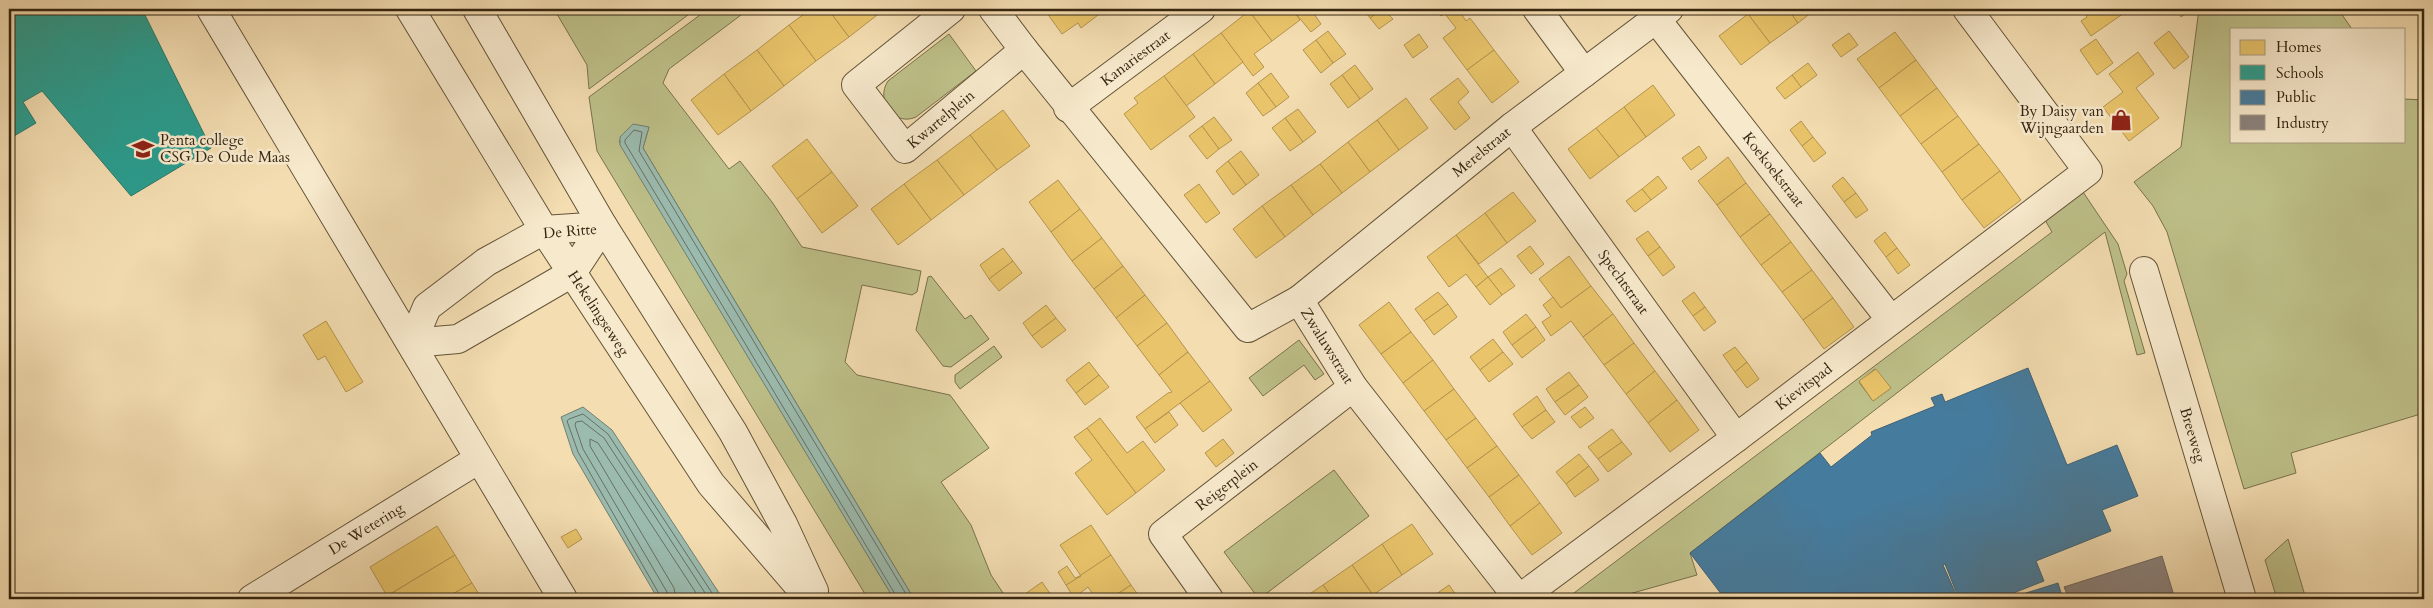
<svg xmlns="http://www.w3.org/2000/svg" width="2433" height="608" font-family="Cardo,serif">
<rect width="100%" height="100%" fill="#f3ddb1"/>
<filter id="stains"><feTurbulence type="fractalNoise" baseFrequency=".004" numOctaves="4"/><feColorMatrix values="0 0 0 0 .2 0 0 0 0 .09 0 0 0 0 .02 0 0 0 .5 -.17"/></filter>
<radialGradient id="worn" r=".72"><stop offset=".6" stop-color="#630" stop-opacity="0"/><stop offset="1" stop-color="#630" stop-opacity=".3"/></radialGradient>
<g fill="#bec089" stroke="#7a724c" fill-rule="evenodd">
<polygon points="554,9 696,9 589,89 587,65"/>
<polygon points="708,9 749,9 669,69 663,83 729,169 740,161 772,202 802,247 921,271 917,292 912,295 862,285 845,362 857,375 950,395 989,448 941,482 971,525 991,575 1007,599 914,599 643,148 649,127 619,141 894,599 868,599 597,151 589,97"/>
<polygon points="2199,9 2338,9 2352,29 2232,29 2232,141 2404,141 2404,99 2424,100 2424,413 2291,453 2296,473 2244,489 2167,232 2153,206 2134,182 2181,147"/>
<path d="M949,34L976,71L916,117C894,127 875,100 888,81Z"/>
<path d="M2083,192L2118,244L2127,274L2124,281L2145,353L2137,355L2105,232L1690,553L1697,575L1622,596L1623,599H1566L2052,232L2045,220ZM1875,369L1891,388L1873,401L1859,382Z"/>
<polygon points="931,276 965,319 971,315 989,339 951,367 943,366 916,330 928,277"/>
<polygon points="1299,340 1324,374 1315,380 1304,365 1263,396 1249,378"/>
<polygon points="994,346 1002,357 960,389 955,382 955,375"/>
<polygon points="1334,470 1369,516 1259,599 1224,552"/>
<polygon points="2288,539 2306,599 2277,599 2265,560"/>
</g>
<g fill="#9bbbaf" stroke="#727f6f">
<polygon points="633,124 649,127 643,148 914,599 894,599 620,145 620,137"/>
<polygon points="583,407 612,430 723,599 658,599 573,454 561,417"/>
</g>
<g fill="#e9c46a" stroke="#b3944f">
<polygon points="811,9 828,9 849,37 816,61 789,25"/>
<polygon points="828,9 879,9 881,12 849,37"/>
<polygon points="1044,9 1106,9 1081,28 1078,23 1062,34"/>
<polygon points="1253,9 1292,9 1300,20 1272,41 1249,11"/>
<polygon points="1292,9 1315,9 1312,11 1321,24 1311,32"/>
<polygon points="1363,9 1383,9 1370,18"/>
<polygon points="1383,9 1393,19 1379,29 1370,18"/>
<polygon points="1436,9 1452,9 1441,16"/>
<polygon points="1452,9 1458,9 1466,21 1470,18 1494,50 1467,70 1443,38 1456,28 1445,14"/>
<polygon points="1754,9 1788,9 1798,23 1770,43 1748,14"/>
<polygon points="1788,9 1816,9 1798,23"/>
<polygon points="2082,9 2125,9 2127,11 2091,36 2081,21 2087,17"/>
<polygon points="2175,9 2193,9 2181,17"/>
<polygon points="1249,11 1272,41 1254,54 1264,67 1253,76 1221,33"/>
<polygon points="1748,14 1770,43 1741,65 1719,36"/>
<polygon points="789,25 816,61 784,86 757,50"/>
<polygon points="1328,31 1346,54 1333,63 1316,40"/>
<polygon points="2169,31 2189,57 2174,69 2154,43"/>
<polygon points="1895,32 1916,60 1879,88 1857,59"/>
<polygon points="1221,33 1243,62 1215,84 1193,54"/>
<polygon points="1849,33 1858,45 1841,57 1832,45"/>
<polygon points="1419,34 1428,47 1413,58 1404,45"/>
<polygon points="2096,39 2113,63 2097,75 2080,50"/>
<polygon points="1316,40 1333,63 1321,73 1303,50"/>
<polygon points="757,50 784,86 751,111 724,74"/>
<polygon points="1494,50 1519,82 1492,103 1467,70"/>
<polygon points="2138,52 2154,74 2136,88 2159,118 2129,141 2103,107 2123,92 2109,74"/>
<polygon points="1193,54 1215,84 1186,106 1164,76"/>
<polygon points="1916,60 1937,88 1900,116 1879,88"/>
<polygon points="1808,63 1817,75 1801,87 1792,75"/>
<polygon points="1355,65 1373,89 1360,99 1342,75"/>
<polygon points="1271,73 1289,97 1276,107 1258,83"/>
<polygon points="724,74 751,111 718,135 691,100"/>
<polygon points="1342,75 1360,99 1348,108 1330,84"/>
<polygon points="1792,75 1801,87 1785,99 1776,88"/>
<polygon points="1164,76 1195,117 1151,150 1124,114 1138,103 1134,98"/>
<polygon points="1458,78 1469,92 1458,102 1470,118 1455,130 1430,99"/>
<polygon points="1258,83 1276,107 1263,116 1246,93"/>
<polygon points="1653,85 1675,115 1646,137 1624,107"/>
<polygon points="1937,88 1958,116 1921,144 1900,116"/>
<polygon points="1406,98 1428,128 1399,150 1377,120"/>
<polygon points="1624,107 1646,137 1619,157 1596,128"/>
<polygon points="1298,109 1316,132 1303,142 1285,118"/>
<polygon points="1003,110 1030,146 997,170 970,135"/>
<polygon points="1958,116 1979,144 1942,172 1921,144"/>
<polygon points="1214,117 1232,140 1219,149 1202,126"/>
<polygon points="1285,118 1303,142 1290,151 1272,128"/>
<polygon points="1377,120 1399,150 1370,172 1348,142"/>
<polygon points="1801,121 1813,137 1802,146 1790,130"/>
<polygon points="1202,126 1219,149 1207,159 1189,136"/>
<polygon points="1596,128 1619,157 1590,179 1568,149"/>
<polygon points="970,135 997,170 964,195 937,160"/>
<polygon points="1813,137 1826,153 1814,162 1802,146"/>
<polygon points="807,139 832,172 797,199 772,166"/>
<polygon points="1348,142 1370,172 1342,193 1320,164"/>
<polygon points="1979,144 2000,171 1962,200 1942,172"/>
<polygon points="1699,146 1707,158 1691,170 1682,158"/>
<polygon points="1241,151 1259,175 1246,185 1228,161"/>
<polygon points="1728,157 1746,183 1717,205 1698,181"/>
<polygon points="937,160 964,195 931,220 904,184"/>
<polygon points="1228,161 1246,185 1233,195 1216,171"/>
<polygon points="1320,164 1342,193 1313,215 1291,185"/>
<polygon points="2000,171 2021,200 1984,228 1962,200"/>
<polygon points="832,172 858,206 822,233 797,199"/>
<polygon points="1658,176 1667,188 1651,200 1642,189"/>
<polygon points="1843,177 1856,193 1844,202 1832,186"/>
<polygon points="1058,180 1080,209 1051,232 1029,202"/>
<polygon points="1746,183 1770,214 1740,237 1717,205"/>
<polygon points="904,184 931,220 898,245 871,209"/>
<polygon points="1199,184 1220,213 1206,223 1184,195"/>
<polygon points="1291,185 1313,215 1285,237 1262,206"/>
<polygon points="1642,189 1651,200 1635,212 1626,201"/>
<polygon points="1513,192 1536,221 1507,243 1485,213"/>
<polygon points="1856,193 1868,210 1856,218 1844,202"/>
<polygon points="1262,206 1285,237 1256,258 1233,229"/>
<polygon points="1080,209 1102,238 1072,261 1051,232"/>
<polygon points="1485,213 1507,243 1479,264 1456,235"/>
<polygon points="1770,214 1791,242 1761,265 1740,237"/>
<polygon points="1648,231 1660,247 1648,256 1636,239"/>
<polygon points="1885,232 1897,248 1886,257 1874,241"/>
<polygon points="1456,235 1488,277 1476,287 1466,274 1449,287 1427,257"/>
<polygon points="1102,238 1123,266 1094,289 1072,261"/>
<polygon points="1791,242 1812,270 1782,292 1761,265"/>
<polygon points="1530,246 1544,264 1531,274 1517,256"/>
<polygon points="1660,247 1675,267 1663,276 1648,256"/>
<polygon points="1003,248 1013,261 989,279 980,265"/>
<polygon points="1897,248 1910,265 1898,274 1886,257"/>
<polygon points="1569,256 1591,286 1561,308 1539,279"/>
<polygon points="1013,261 1022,273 999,291 989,279"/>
<polygon points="1123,266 1145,295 1116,318 1094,289"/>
<polygon points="1501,268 1515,286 1502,295 1488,277"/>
<polygon points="1812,270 1833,298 1803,320 1782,292"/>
<polygon points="1488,277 1502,295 1490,305 1476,287"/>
<polygon points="1591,286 1613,314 1583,337 1571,321 1551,336 1542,322 1551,316 1543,305 1553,297 1561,308"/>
<polygon points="1438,292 1448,304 1424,321 1415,309"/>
<polygon points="1694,292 1705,307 1693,316 1682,301"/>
<polygon points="1145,295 1167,323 1137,346 1116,318"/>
<polygon points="1833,298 1854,327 1824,349 1803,320"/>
<polygon points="1389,302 1411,332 1381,354 1359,325"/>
<polygon points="1448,304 1457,317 1434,335 1424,321"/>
<polygon points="1046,305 1056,318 1032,336 1023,323"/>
<polygon points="1705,307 1716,322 1704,331 1693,316"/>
<polygon points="1526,314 1536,327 1512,345 1503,332"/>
<polygon points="1613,314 1634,343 1604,365 1583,337"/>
<polygon points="1056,318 1066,330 1042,348 1032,336"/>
<polygon points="326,321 363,382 346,392 325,356 318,360 303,335"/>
<polygon points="1167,323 1188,352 1159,375 1137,346"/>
<polygon points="1536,327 1545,340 1522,358 1512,345"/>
<polygon points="1411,332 1433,360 1403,383 1381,354"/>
<polygon points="1493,339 1503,352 1480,370 1470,357"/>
<polygon points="1634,343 1655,371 1626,394 1604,365"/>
<polygon points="1735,347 1747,362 1735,372 1723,355"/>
<polygon points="1188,352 1210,381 1145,429 1136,417 1168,393 1172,392 1159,375"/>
<polygon points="1503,352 1513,364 1489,382 1480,370"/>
<polygon points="1433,360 1454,389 1424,411 1403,383"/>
<polygon points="1089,362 1099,375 1076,393 1066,380"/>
<polygon points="1747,362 1759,379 1747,388 1735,372"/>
<polygon points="1876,369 1891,388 1873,401 1859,381"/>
<polygon points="1655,371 1677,400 1648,423 1626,394"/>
<polygon points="1569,372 1579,385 1555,402 1546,389"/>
<polygon points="1099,375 1109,387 1085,405 1076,393"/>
<polygon points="1210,381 1232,410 1203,432 1180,403"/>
<polygon points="1579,385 1588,397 1565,415 1555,402"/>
<polygon points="1454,389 1476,418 1446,440 1424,411"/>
<polygon points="1537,396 1546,410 1522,427 1513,414"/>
<polygon points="1677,400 1699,430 1670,452 1648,423"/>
<polygon points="1585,407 1594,418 1580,428 1571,417"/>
<polygon points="1546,410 1555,422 1532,439 1522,427"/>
<polygon points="1169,412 1178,425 1155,443 1145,429"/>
<polygon points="1100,418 1127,453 1143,441 1165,470 1136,493 1087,428"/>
<polygon points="1476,418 1497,446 1467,468 1446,440"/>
<polygon points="1087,428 1136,493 1107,515 1075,473 1092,460 1074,437"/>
<polygon points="1612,429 1622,442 1598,459 1588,447"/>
<polygon points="1223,439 1234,453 1216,467 1205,453"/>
<polygon points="1622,442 1632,454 1608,472 1598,459"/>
<polygon points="1497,446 1519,475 1489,497 1467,468"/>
<polygon points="1579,454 1589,466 1566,484 1556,472"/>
<polygon points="1589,466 1599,480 1575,497 1566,484"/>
<polygon points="1519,475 1540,503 1510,526 1489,497"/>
<polygon points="1540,503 1562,533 1532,555 1510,526"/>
<polygon points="1412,524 1433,554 1402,575 1382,544"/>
<polygon points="1091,525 1111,555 1081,576 1060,545"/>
<polygon points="437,526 455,555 387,596 370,567"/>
<polygon points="576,529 582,539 568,548 561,537"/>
<polygon points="1382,544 1402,575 1373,595 1352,565"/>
<polygon points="455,555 472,583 444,599 389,599 387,596"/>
<polygon points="1111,555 1131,585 1110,599 1096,599 1088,587 1074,598 1066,585"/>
<polygon points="1352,565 1373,595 1367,599 1333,599 1323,585"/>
<polygon points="1067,566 1075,578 1081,576 1066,585 1058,572"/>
<polygon points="1042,582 1051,595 1044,599 1018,599"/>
<polygon points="472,583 482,599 444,599"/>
<polygon points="1131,585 1141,599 1110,599"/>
<polygon points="1323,585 1333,599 1302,599"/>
<polygon points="1449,585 1459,599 1429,599"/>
</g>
<polygon fill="#2a9d8f" stroke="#2d7969" points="9,9 142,9 211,148 131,196 42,91 23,102 36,123 9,139"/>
<g fill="#457b9d" stroke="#406173">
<polygon points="2028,368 2067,465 2117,445 2138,496 2102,510 2111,531 2036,561 2044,581 1998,599 1959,599 1945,564 1943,565 1958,599 1725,599 1690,553 1820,453 1831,467 1872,435 1871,432 1935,406 1931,398 1942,394 1945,402"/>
<polygon points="2058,583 2063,599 2007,599"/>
</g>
<polygon fill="#8a817c" stroke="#70655c" points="2162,556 2175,599 2069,599 2064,587"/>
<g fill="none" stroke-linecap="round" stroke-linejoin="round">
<g stroke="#687060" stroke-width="1">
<polyline points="662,599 578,452 567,421 569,419 583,414 608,434 716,599"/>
<polyline points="669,599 667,592 583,449 575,425 576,422 582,421 604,438 709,599"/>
<polyline points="676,599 674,588 590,446 590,439 598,443 700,599"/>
<polyline points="898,599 625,143 625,140 634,130 642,132 639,151 909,599"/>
</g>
<g stroke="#645338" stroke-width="30">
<g id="minor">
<polyline points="211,9 563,599"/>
<path id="s1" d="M410,9L544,230L711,484L810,599"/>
<polyline points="477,9 603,226 733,432 783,524 814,591"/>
<path id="s2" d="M951,9L856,85L905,149L1024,50L993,9"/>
<polyline points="1537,9 1584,73"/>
<path id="s3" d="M1656,19L1891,320"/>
<path id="s4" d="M1024,50L1248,328L1299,300L1353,387L1519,599L1736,438L2088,171L1967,9"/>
<path id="s5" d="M1068,108L1201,9"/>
<path id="s6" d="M1512,127L1736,438"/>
<polygon points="603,226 572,273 458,339 412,343 427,307 486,262 544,230"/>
<path id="s7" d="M2144,271L2242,599"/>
<path id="s8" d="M1299,300L1512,127L1669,9"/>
<path id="s9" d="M252,599L479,459"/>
<path id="s10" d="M1209,599L1163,534L1353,387"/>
</g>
</g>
<use href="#minor" stroke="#f7e9cc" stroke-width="28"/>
</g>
<defs>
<g id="shop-bare" transform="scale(1.725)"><path d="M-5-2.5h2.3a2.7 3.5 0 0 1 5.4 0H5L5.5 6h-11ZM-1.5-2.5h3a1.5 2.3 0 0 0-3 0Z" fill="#8f2418" stroke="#f7e9cc" stroke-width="2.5" paint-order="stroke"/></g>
<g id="school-bare" transform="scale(1.725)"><path d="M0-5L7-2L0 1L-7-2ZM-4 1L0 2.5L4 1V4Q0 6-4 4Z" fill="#8f2418" stroke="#f7e9cc" stroke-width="2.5" paint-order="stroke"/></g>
</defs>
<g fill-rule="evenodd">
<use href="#shop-bare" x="2121" y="120"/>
<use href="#school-bare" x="143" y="149"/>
</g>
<g text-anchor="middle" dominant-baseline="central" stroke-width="5" stroke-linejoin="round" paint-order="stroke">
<g font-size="15" fill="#352510" stroke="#f7e9cc">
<text stroke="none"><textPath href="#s5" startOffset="84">Kanariestraat</textPath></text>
<text stroke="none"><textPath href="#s2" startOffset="249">Kwartelplein</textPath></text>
<text stroke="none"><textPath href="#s8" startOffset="235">Merelstraat</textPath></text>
<text stroke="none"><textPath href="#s3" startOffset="191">Koekoekstraat</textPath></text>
<text transform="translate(570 231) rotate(-5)">De Ritte</text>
<text stroke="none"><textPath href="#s6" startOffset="191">Spechtstraat</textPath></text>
<text stroke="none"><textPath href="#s1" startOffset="358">Hekelingseweg</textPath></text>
<text stroke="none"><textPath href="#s4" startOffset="469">Zwaluwstraat</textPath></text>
<text stroke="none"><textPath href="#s4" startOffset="1142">Kievitspad</textPath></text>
<text stroke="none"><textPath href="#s7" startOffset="171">Breeweg</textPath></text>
<text stroke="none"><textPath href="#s10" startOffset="160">Reigerplein</textPath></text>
<text stroke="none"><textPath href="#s9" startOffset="134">De Wetering</textPath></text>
</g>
<g font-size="15" fill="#352510" stroke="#f7e9cc" text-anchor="end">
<text x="2104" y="111">By Daisy van<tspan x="2104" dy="17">Wijngaarden</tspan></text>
<text x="160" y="140" text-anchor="start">Penta college<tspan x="160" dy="17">CSG De Oude Maas</tspan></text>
</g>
</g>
<rect width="2433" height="608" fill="none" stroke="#f3ddb1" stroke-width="30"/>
<rect x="10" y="10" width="2413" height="588" fill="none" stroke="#352510" stroke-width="2.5"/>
<rect x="15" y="15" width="2403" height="578" fill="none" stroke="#352510"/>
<rect x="2230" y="28" width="175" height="115" fill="#f7e9cc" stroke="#a99b81"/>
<rect x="2240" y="40" width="25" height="15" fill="#e9c46a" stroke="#a99b81"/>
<text x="2276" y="52" font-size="15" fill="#352510">Homes</text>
<rect x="2240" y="65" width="25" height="15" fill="#2a9d8f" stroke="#a99b81"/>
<text x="2276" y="78" font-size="15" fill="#352510">Schools</text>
<rect x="2240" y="90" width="25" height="15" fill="#457b9d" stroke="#a99b81"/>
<text x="2276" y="102" font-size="15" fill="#352510">Public</text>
<rect x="2240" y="115" width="25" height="15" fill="#8a817c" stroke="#a99b81"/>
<text x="2276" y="128" font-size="15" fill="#352510">Industry</text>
<rect width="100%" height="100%" filter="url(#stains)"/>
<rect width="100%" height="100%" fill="url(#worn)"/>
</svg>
